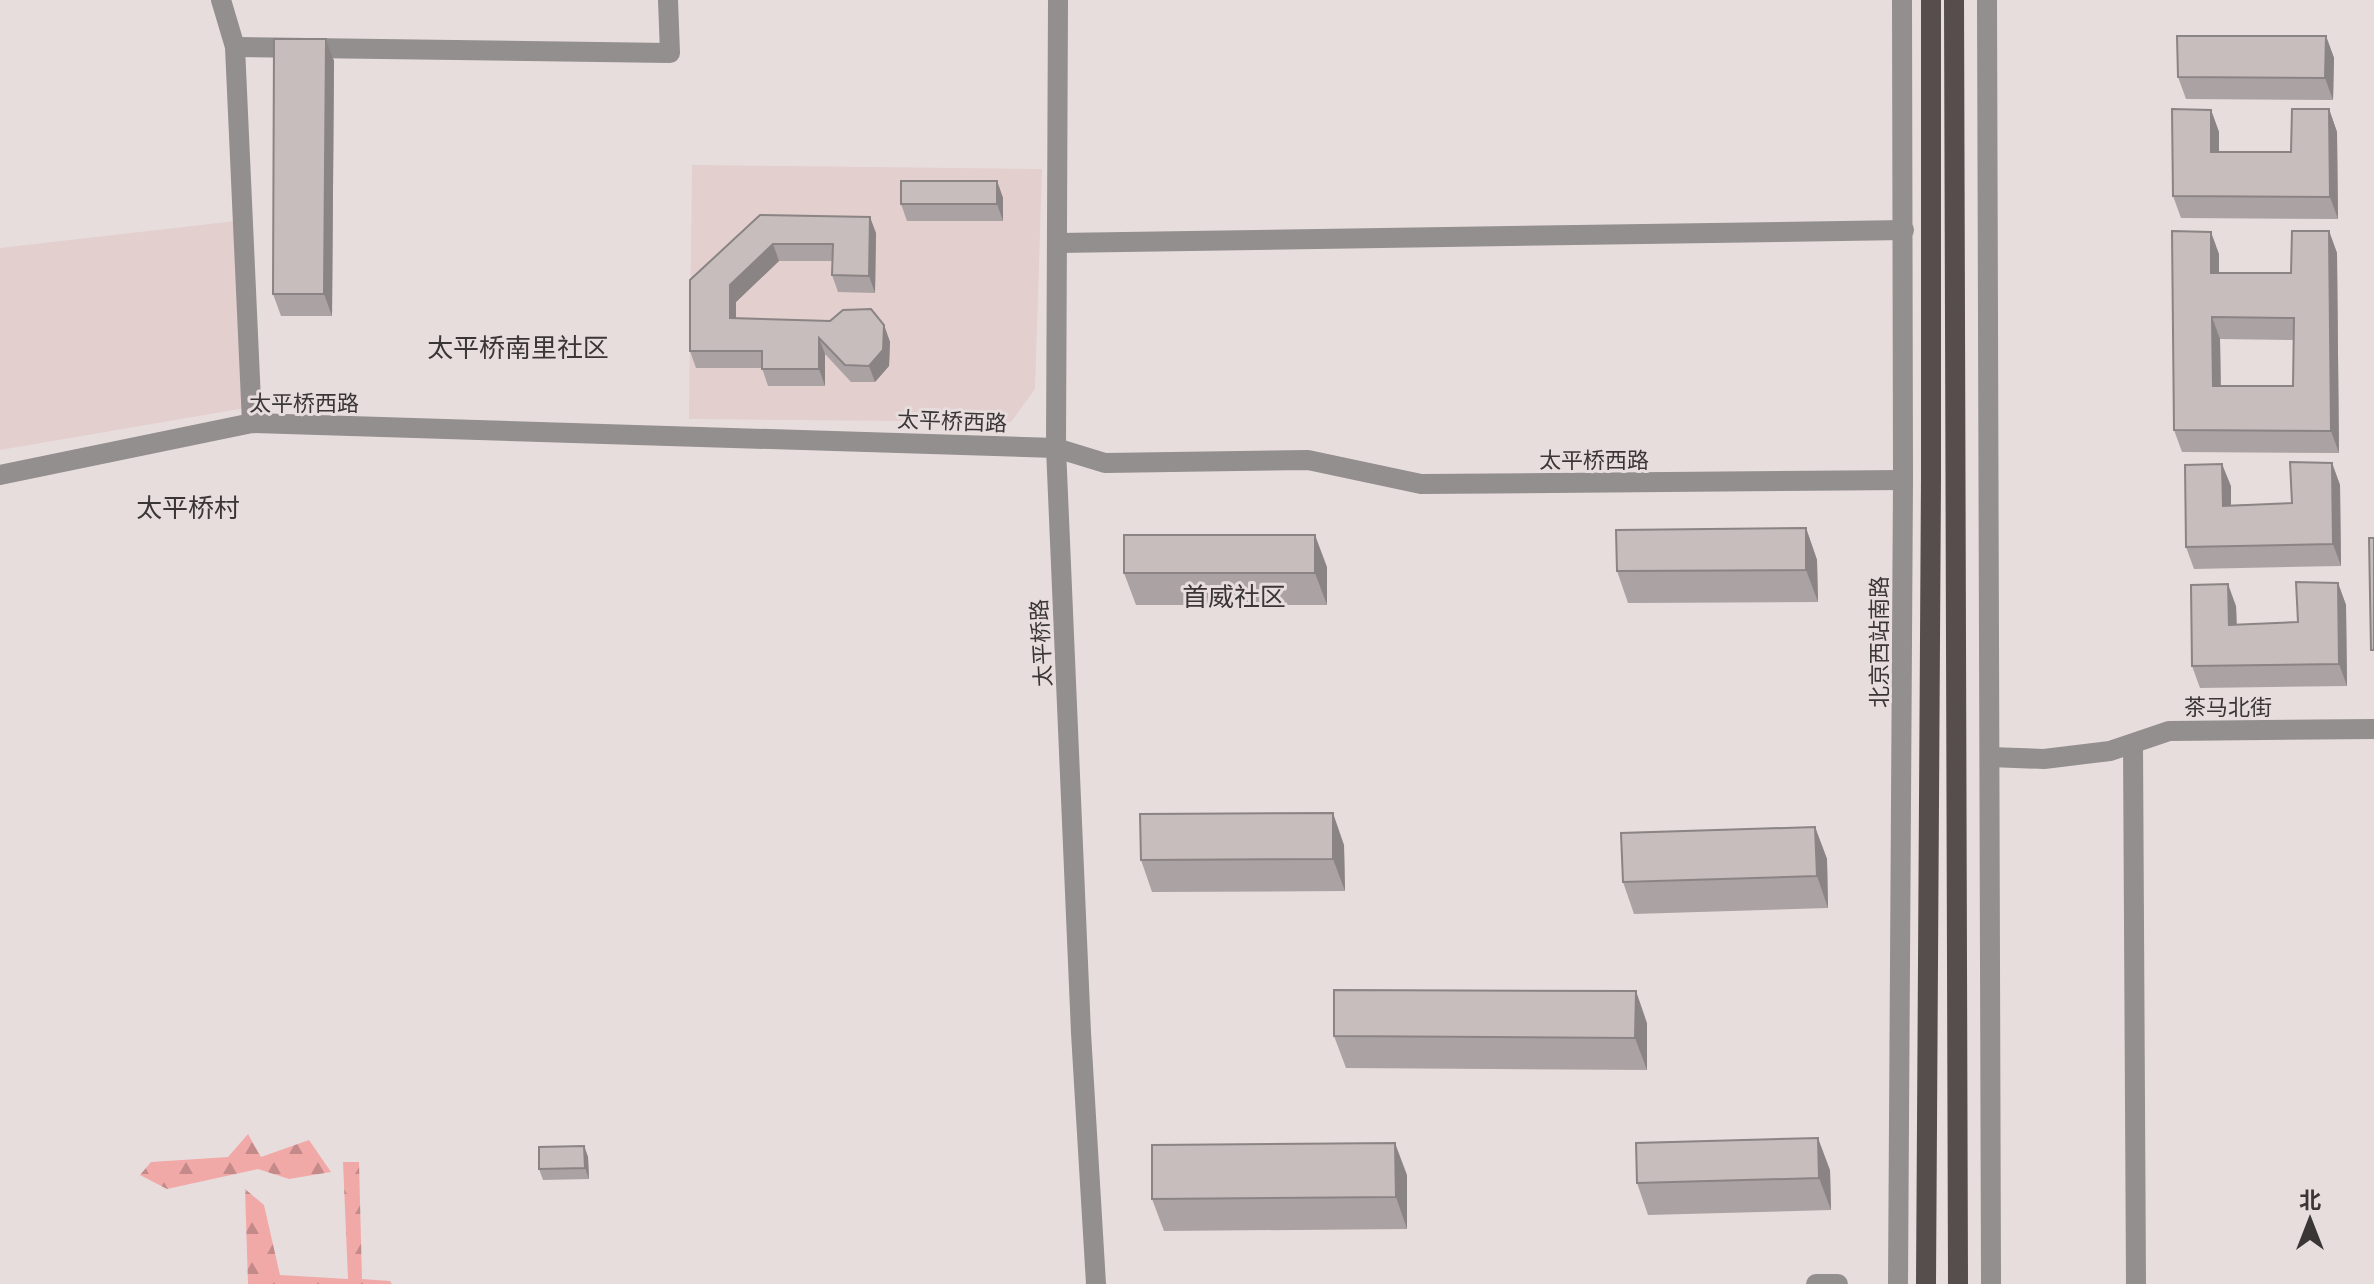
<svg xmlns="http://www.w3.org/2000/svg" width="2374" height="1284" font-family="'Noto Serif','Noto Sans SC',serif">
<defs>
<pattern id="forest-firs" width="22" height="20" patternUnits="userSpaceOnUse" patternTransform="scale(2)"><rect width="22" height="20" fill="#f1a9a8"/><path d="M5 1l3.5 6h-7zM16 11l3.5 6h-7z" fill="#c48a8a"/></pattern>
</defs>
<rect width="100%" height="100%" fill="#e8dddd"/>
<g fill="#e2cfce">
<polygon points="692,165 1042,169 1035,389 1011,422 689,419"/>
<polygon points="236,221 245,408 0,450 0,248"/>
</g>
<g fill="url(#forest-firs)">
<polygon points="248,1134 261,1157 309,1140 331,1172 289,1179 258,1169 167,1189 140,1175 151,1162 228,1157"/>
<polygon points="343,1162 359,1162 362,1279 390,1281 392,1284 248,1284 245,1189 264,1205 280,1275 348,1279"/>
</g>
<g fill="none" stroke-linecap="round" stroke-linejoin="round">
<g stroke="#938f8f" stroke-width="20">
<polyline points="221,0 235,47 252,423"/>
<polyline points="1058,0 1056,448 1081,1033 1096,1284"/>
<polyline points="1987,0 1991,1284"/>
<polyline points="235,47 670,53 668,0"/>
<polyline points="1058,243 1904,230"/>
<polyline points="0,475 252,423 1056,448 1105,463 1308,460 1421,484 1903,480"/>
<polyline points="2133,744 2136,1284"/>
<polyline points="1990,757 2044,759 2110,751 2169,731 2374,729"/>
<polyline points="1816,1284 1838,1284"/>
<polyline points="1898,1284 1903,480 1902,0"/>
</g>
<g stroke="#554e4d" stroke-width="20">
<polyline points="1954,0 1958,1284"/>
<polyline points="1926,1284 1931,479 1931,0"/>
</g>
</g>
<g fill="#aba3a3" fill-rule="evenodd">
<polygon points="2326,36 2334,58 2333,100 2186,99 2178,77"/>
<polygon points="326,39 334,61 332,316 281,316 273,294"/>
<polygon points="2329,109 2337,132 2338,219 2181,218 2173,196 2211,110 2219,132 2219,152 2291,152"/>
<polygon points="997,181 1003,198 1003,221 907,221 901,204"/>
<polygon points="760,215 876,233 875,293 838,292 832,275 833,261 779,261 736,302 736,318 884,325 890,342 889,366 875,382 851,382 825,354 825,386 768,386 762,368 696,368 690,351"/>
<path d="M2329,231L2337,253L2339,453L2182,452L2174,430L2219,254V273H2291ZM2220,339L2294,340L2293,386H2221Z"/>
<polygon points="2332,463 2340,485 2341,566 2194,569 2186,547 2231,486 2231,505 2292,503"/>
<polygon points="1806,528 1817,560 1818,602 1628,603 1617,571"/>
<polygon points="1327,567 1327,605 1136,605 1124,573"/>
<polygon points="2338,583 2346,605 2347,686 2200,688 2192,666 2236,606 2237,625 2298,622"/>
<polygon points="1815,827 1827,859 1828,908 1634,914 1623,882"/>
<polygon points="1344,845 1345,891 1152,892 1141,860"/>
<polygon points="1647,1023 1647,1070 1346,1068 1334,1036"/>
<polygon points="584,1146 588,1157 589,1179 543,1180 539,1169"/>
<polygon points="1830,1170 1831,1210 1648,1215 1637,1183"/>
<polygon points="1407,1175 1407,1229 1164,1231 1152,1199"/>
</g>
<g fill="#8b8484">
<polygon points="2326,36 2334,58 2333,100 2325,78"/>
<polygon points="326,39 334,61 332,316 324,294"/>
<polygon points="2329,109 2337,132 2338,219 2330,197"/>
<polygon points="2211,110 2219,132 2219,174 2211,152"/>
<polygon points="997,181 1003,198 1003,221 997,204"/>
<polygon points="870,217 876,233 875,293 869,276"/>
<polygon points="2329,231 2337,253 2339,453 2331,431"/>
<polygon points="2211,232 2219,254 2219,295 2211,273"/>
<polygon points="773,244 779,261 736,302 736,334 730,318 730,285"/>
<polygon points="2212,317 2220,339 2221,408 2213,386"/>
<polygon points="884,325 890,342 889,366 875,382 869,366"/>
<polygon points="819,338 825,354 825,386 819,369"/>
<polygon points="2332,463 2340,485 2341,566 2333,544"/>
<polygon points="2222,464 2231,486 2231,528 2223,506"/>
<polygon points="1806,528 1817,560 1818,602 1806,570"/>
<polygon points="1315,535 1327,567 1327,605 1315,573"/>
<polygon points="2338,583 2346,605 2347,686 2339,664"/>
<polygon points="2228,584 2236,606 2237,647 2229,625"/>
<polygon points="1333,813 1344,845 1345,891 1333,859"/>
<polygon points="1815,827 1827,859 1828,908 1817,876"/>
<polygon points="1636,991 1647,1023 1647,1070 1635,1038"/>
<polygon points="1818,1138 1830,1170 1831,1210 1819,1178"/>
<polygon points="1395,1143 1407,1175 1407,1229 1396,1197"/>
<polygon points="584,1146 588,1157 589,1179 585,1168"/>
</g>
<g fill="#c7bdbd" stroke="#8b8484" stroke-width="2" fill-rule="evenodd">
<polygon points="2177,36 2326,36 2325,78 2178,77"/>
<polygon points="274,39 326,39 324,294 273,294"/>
<polygon points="2172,109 2211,110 2211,152 2291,152 2292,109 2329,109 2330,197 2173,196"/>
<rect x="901" y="181" width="96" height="23"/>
<polygon points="760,215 870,217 869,276 832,275 833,244 773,244 730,285 730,318 830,321 843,310 871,309 884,325 883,350 869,366 845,365 819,338 819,369 762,369 762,351 690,351 690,280"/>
<path d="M2172,231L2211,232V273H2291L2292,231H2329L2331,431L2174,430ZM2212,317L2294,318L2293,386H2213Z"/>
<polygon points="2290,462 2332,463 2333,544 2186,547 2185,465 2222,464 2223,506 2292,503"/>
<polygon points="1806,528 1806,570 1617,571 1616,530"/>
<rect x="1124" y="535" width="191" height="38"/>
<polygon points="2369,538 2374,538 2374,650 2371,650"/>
<polygon points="2296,582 2338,583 2339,664 2192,666 2191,585 2228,584 2229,625 2298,622"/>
<polygon points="1333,813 1333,859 1141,860 1140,814"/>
<polygon points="1815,827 1817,876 1623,882 1621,833"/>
<polygon points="1334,990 1636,991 1635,1038 1334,1036"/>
<polygon points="1818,1138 1819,1178 1637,1183 1636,1143"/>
<polygon points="1395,1143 1396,1197 1152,1199 1152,1145"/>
<polygon points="584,1146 585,1168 539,1169 539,1147"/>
</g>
<g text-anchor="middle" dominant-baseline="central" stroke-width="6" stroke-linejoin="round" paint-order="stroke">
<g font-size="22" fill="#3a3636" stroke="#e8dddd">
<text x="304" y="402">太平桥西路</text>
<text transform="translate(952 420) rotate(2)">太平桥西路</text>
<text x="1594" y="459">太平桥西路</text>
<text transform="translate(1878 642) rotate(-90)">北京西站南路</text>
<text transform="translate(1040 643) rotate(-93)">太平桥路</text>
<text x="2228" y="706">茶马北街</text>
</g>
<g font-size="26" fill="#3a3636" stroke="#e8dddd">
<text x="518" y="347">太平桥南里社区</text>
<text x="188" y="507">太平桥村</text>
<text x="1234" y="596">首威社区</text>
</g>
</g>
<g transform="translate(2310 1220)" stroke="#e8dddd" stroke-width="6" paint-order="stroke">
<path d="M0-6L14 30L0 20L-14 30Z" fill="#3a3636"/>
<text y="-12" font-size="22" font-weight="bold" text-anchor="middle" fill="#3a3636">北</text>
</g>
</svg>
